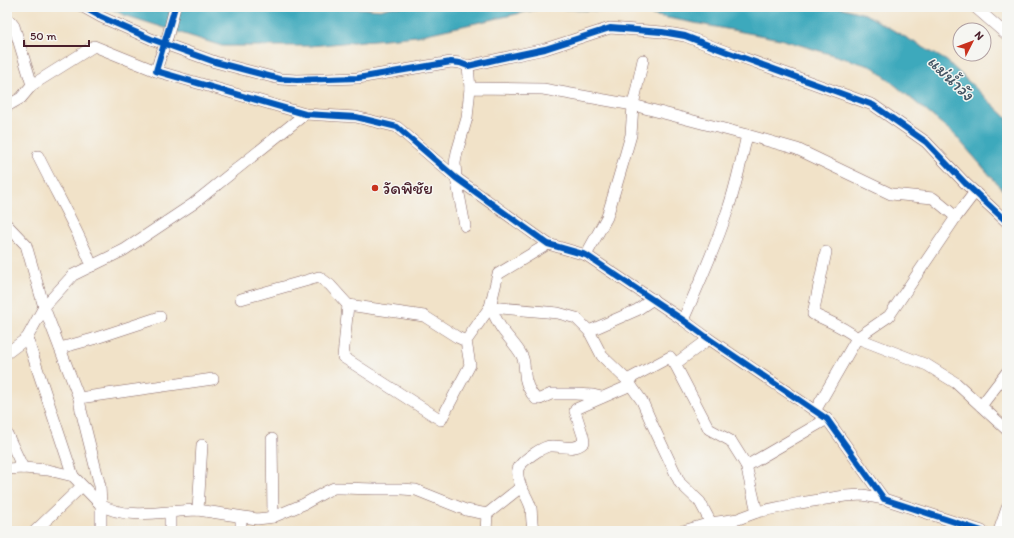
<svg xmlns="http://www.w3.org/2000/svg" width="1014" height="538" font-family="Itim,'Playpen Sans Thai',sans-serif">
<rect width="100%" height="100%" fill="#f6f6f2"/>
<filter id="ink" filterUnits="userSpaceOnUse"><feTurbulence type="fractalNoise" baseFrequency=".025" numOctaves="2"/><feDisplacementMap in="SourceGraphic" scale="8" xChannelSelector="R" yChannelSelector="G"/><feConvolveMatrix kernelMatrix="1 2 1 2 8 2 1 2 1" color-interpolation-filters="sRGB"/></filter>
<filter id="wash" filterUnits="userSpaceOnUse"><feTurbulence type="fractalNoise" baseFrequency=".012" numOctaves="4" result="noise"/><feDisplacementMap in="SourceGraphic" scale="16" xChannelSelector="R" yChannelSelector="G"/><feGaussianBlur stdDeviation="0.9" result="paint"/><feColorMatrix in="noise" values="0 0 0 0 0 0 0 0 0 0 0 0 0 0 0 0 0 1.4 0 .05"/><feComposite in="paint" operator="in"/></filter>
<g filter="url(#wash)">
<rect width="100%" height="100%" fill="#f1e2c8"/>
<polygon fill="#3da9bc" stroke="#446474" points="107,7 346,7 380,10 392,7 839,7 865,14 947,61 1007,118 1007,195 954,134 873,67 780,39 641,13 544,8 417,36 310,46 222,46 124,15"/>
</g>
<g filter="url(#ink)">
<g fill="none" stroke-linecap="round" stroke-linejoin="round">
<g stroke="#846362" stroke-width="12">
<g id="minor">
<polyline points="83,7 101,17 151,39 215,62 253,72 280,79 297,80 358,78 451,62 460,63 468,66 498,59 545,49 610,28 662,32 685,36 716,48 873,105 926,142 965,183 1007,222"/>
<polyline points="975,7 1007,35"/>
<polyline points="7,23 11,22 14,26 32,85"/>
<polyline points="160,58 156,71 305,114 356,117 397,127 456,178 548,244 586,255 683,320 709,339 827,419 884,499 982,531"/>
<polyline points="468,66 470,88"/>
<polyline points="7,106 21,98 32,85 94,46 156,71"/>
<path d="M38,156C56,193 77,228 92,266"/>
<path d="M7,225L26,245L44,307L79,398L81,410L100,486L101,505C127,521 169,510 198,510L257,519L266,518L273,517L304,504L327,491L334,488H341L375,489H402L416,490L466,510L487,514L521,487C525,494 529,501 531,508C532,516 531,524 534,531"/>
<polyline points="465,226 456,178 455,163 457,152 467,118 470,88 543,89 633,105 747,135 797,149 891,194 933,198 956,217"/>
<path d="M826,252L813,314C828,321 844,327 857,338L927,365L956,383L1007,430"/>
<polyline points="586,255 607,217 625,156 631,135 633,105 643,60"/>
<polyline points="241,299 319,277 330,285 348,305"/>
<polyline points="490,307 558,313 576,318 589,331 602,356 627,380 642,401 653,426 680,483 700,502 711,523 712,531"/>
<path d="M490,307C494,314 497,322 502,329C508,338 517,346 522,356C525,362 524,368 525,374C525,382 530,393 536,399H540L551,394H575L593,395L602,397"/>
<path d="M683,320C699,284 715,249 727,212C736,187 741,161 747,135"/>
<polyline points="589,331 637,310 653,299"/>
<polyline points="27,338 73,476"/>
<polyline points="709,339 675,364 709,429 731,441 746,465 748,465 827,419"/>
<polyline points="466,341 457,337 424,316 348,305 343,357 441,420 470,365 466,341 490,307 498,274 548,244"/>
<polyline points="60,348 93,339 160,317"/>
<polyline points="7,353 27,338 44,307 73,275 124,250 193,204 305,114"/>
<polyline points="627,380 670,357 675,364"/>
<polyline points="79,398 121,392 213,379"/>
<polyline points="981,406 1007,372"/>
<polyline points="815,411 857,338 889,316 956,217 975,192"/>
<polyline points="7,434 23,468"/>
<polyline points="272,439 273,517"/>
<polyline points="746,465 757,512"/>
<polyline points="7,469 23,468 48,470 73,476 101,505 101,531"/>
<path d="M521,487C520,482 516,475 518,469C521,461 543,446 551,446C562,445 574,452 584,442L583,436L575,411L576,409L631,385"/>
<polyline points="198,510 202,445"/>
<polyline points="170,512 170,531"/>
<polyline points="241,517 241,531"/>
<polyline points="35,531 82,486"/>
<polyline points="486,531 487,514"/>
<polyline points="683,531 711,523 738,519 757,512 800,503 845,496 863,495 884,499"/>
<polyline points="999,531 1007,508"/>
</g>
</g>
<use href="#minor" stroke="#fff" stroke-width="11"/>
<g stroke="#846362" stroke-width="12" stroke-linecap="butt">
<polyline id="minor-bridge" points="160,58 168,35 175,7"/>
</g>
<use href="#minor-bridge" stroke="#fff" stroke-width="11"/>
<g stroke="#f6f6f2" stroke-width="8">
<g id="cycleway">
<polyline points="83,7 101,17 151,39 215,62 253,72 280,79 297,80 358,78 451,62 460,63 468,66 498,59 545,49 610,28 662,32 685,36 716,48 873,105 926,142 965,183 1007,222"/>
<polyline points="175,7 156,71 305,114 356,117 397,127 456,178 548,244 586,255 683,320 709,339 827,419 884,499 982,531"/>
</g>
</g>
<use href="#cycleway" stroke="#0057b8" stroke-width="6"/>
</g>
</g>
<circle fill="#c8321e" stroke="#f6f6f2" stroke-width="1.5" cx="375" cy="188" r="4"/>
<g text-anchor="middle" dominant-baseline="central" stroke-width="3" stroke-linejoin="round" paint-order="stroke">
<g font-size="17" fill="#4a1f2b" stroke="#f6f6f2" text-anchor="start">
<text x="383" y="188">วัดพิชัย</text>
</g>
<g font-size="18" font-style="italic" fill="#455665" stroke="#f6f6f2">
<text transform="translate(951 78) rotate(44)">แม่น้ำวัง</text>
</g>
</g>
<rect width="1014" height="538" fill="none" stroke="#f6f6f2" stroke-width="24"/>
<g transform="translate(972 42) rotate(48)"><circle r="19" fill="#f6f6f2" stroke="#b1a0a2"/>
<path d="M0-3L7 15L0 10L-7 15Z" fill="#c8321e"/>
<text y="-6" font-size="11" font-weight="bold" text-anchor="middle" fill="#4a1f2b">N</text>
</g>
<path d="M24 40v6h65v-6" fill="none" stroke="#4a1f2b" stroke-width="2"/>
<text x="30" y="40" font-size="12" fill="#4a1f2b" stroke="#f6f6f2" stroke-width="3" paint-order="stroke">50 m</text>
</svg>
